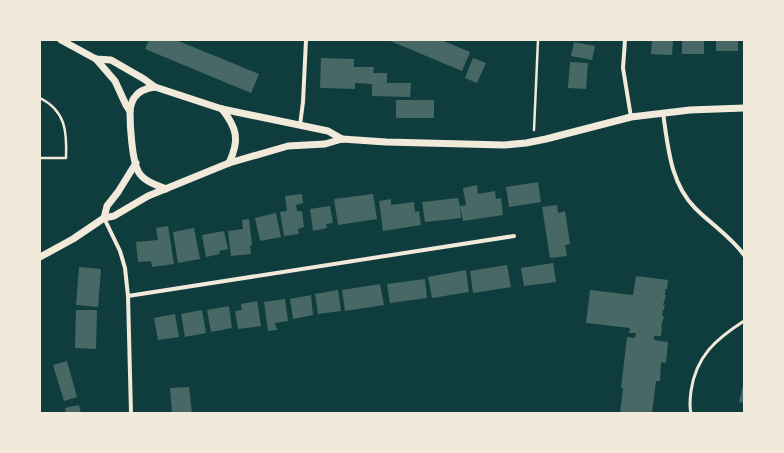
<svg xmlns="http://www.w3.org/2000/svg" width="784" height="453" font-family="Montserrat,sans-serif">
<rect width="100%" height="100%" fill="#0f3d3e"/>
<g fill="#486865">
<polygon points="149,40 176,40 259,74 251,93 145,49"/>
<polygon points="388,40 441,40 470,52 462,71"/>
<polygon points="652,40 673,40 672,55 651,54"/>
<rect x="682" y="40" width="22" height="14"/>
<rect x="716" y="40" width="22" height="11"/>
<polygon points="574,42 595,46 592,60 571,56"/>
<polygon points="321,58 354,59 354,67 374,67 373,73 387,73 387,83 411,83 410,97 372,96 372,84 355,83 355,89 320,88"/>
<polygon points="473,58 486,63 477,83 465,78"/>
<polygon points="570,62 588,63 586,89 568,88"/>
<rect x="396" y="100" width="38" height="18"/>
<polygon points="538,182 541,202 509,207 506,187"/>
<polygon points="477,185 478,194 495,191 496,199 501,198 503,215 463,221 460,206 466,205 463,188"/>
<polygon points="302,194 303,203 296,205 297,211 302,211 304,227 298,229 299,234 284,236 280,212 287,211 285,196"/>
<polygon points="373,194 377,219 338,225 334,199"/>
<polygon points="458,198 460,206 461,218 425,222 422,202"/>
<polygon points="391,199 391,205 414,202 415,212 419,211 421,225 383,231 379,201"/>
<polygon points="557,205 558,213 565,211 570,244 565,245 567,256 550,258 542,207"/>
<polygon points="330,206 333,223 326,224 327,228 313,231 310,209"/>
<polygon points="276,213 281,237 260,241 255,218"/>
<polygon points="249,219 252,245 250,246 251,254 231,256 228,231 243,229 242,220"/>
<polygon points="168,226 174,264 152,267 151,261 138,262 136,242 158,240 156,228"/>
<polygon points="194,228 200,259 178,263 173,232"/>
<polygon points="224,231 228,249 219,251 220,254 206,257 202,235"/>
<polygon points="553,263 556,282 524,286 521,268"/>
<polygon points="507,265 511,287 473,293 470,271"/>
<polygon points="79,267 101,269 98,307 76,305"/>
<polygon points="466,270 469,292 432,298 428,277"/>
<polygon points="636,276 668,280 667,289 665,289 665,295 666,295 663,305 665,305 664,310 663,310 662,316 664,316 661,327 662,327 661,336 654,336 654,340 668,342 666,363 661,362 660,381 656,381 652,413 620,413 623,388 621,388 627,337 635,338 636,333 629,333 630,328 586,323 590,290 633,295"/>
<polygon points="425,279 427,298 390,303 387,284"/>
<polygon points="380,284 384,305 345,311 342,290"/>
<polygon points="338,290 341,311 318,314 315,294"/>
<polygon points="311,295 313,315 293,319 290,299"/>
<polygon points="285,299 288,321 275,323 277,330 268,331 264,302"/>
<polygon points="257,301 261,326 238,329 235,311 242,310 241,304"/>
<polygon points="229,306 232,328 211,332 207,310"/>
<polygon points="76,310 97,310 96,349 75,348"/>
<polygon points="202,310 206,333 185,337 181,314"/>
<polygon points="175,314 179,337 158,340 154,318"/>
<polygon points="67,361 77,397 64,401 53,365"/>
<polygon points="743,385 744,385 744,403 739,402"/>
<polygon points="189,387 192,413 172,413 170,388"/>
<polygon points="79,405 81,413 66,413 65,408"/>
</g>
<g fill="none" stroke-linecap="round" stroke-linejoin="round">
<g stroke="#f1e9da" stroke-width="2.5">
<path d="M40,98C66,111 67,132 66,158H40"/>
<polyline points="534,130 538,40"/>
</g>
<path stroke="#f1e9da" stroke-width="3" d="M691,413C689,406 690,399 691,391C696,356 716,339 744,321"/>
<g stroke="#f1e9da" stroke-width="4">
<polyline points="625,40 623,68 631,117"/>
<path d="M663,113C668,146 670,183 695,208C711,224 730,236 744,255"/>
<polyline points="300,125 303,102 306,40"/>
<polyline points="104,218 120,251 125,268 128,296 131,413"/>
<polyline points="128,296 514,236"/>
</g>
<g stroke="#f1e9da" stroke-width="7">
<polyline points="61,40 96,59 111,60 144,79 155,87"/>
<polyline points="96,59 115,81 126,105 130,111"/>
<path d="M222,109C237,128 240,140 229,163"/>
<path d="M166,189C156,185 143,181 138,171C132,160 130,125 130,112C130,108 132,101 134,98C139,90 147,88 155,87L222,109L328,131L342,139"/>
<polyline points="104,218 107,206 118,192 136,163"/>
<polyline points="40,257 73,239 104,218 114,216 148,196 229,163 288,146 325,144 342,139 386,142 504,145 526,143 546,139 631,117 690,110 744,108"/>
</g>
</g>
<rect width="784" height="453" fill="none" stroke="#f1e9da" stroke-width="82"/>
</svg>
